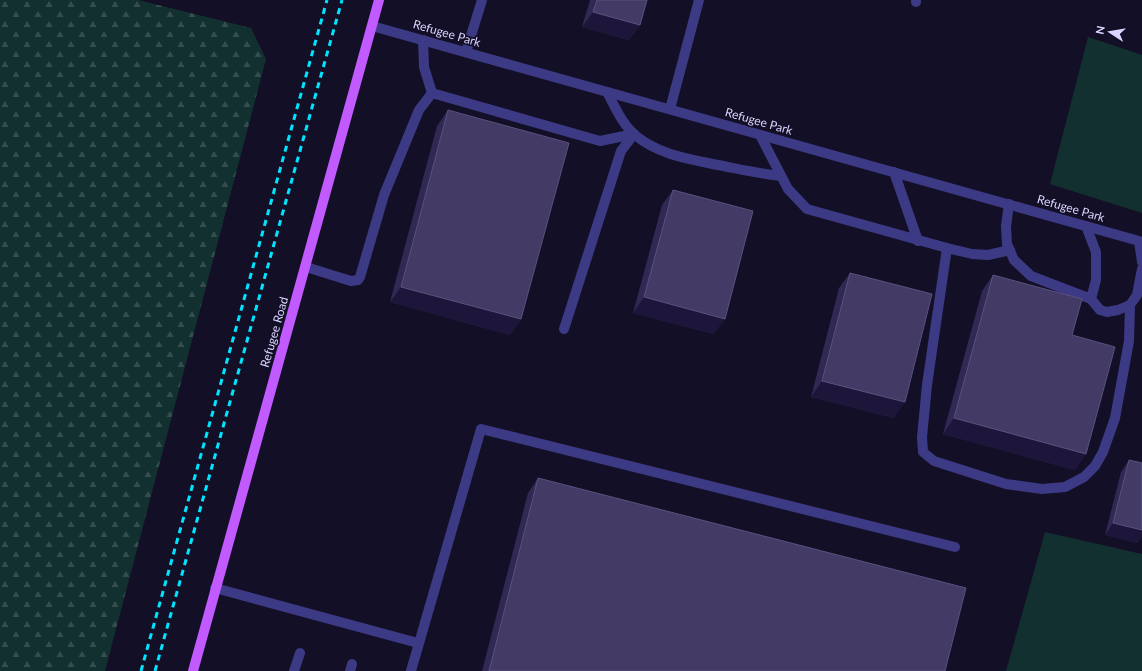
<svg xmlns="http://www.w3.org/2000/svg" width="1142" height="671" font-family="Lato,sans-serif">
<defs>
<pattern id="forest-firs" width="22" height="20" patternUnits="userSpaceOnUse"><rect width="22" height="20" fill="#12302f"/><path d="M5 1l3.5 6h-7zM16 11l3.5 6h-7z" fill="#344d4e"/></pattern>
</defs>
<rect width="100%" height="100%" fill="#130f26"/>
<g fill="#12302f">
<polygon points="1088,37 1142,55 1142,213 1050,184"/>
<polygon points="1045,532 1142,554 1142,671 1006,671"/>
</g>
<polygon fill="url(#forest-firs)" points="0,0 138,0 251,28 266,59 105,671 0,671"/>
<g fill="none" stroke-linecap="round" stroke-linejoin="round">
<g stroke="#3d3a85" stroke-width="10">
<polyline points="916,0 916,2"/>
<polyline points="372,26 1139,241 1142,262"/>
<polyline points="423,40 424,67 432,93 600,141 634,134"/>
<polyline points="466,52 482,0"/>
<path d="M607,92C615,107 622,124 635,135C659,155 689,159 718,165C739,169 760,174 781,176"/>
<polyline points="670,109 699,0"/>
<polyline points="760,135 788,189 807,209 947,248 972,254 988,255 1010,250"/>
<polyline points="894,172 918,241"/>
<polyline points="1009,204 1006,226 1007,244 1014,260 1031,276 1091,299 1096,280 1096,252 1086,226"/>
<polyline points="947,248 927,385 922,437 923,452 934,461 1006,484 1042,489 1065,487 1084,477 1095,466 1103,452 1115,418 1129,341 1130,305"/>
<polyline points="306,267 351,281 358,280 360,277 384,195 419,110 432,93"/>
<polyline points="1091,299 1100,310 1107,312 1118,310 1130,305 1137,295 1142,269"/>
<polyline points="564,329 621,151 634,134"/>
<polyline points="215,588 418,643"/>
<polyline points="294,671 300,653"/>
<polyline points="350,671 352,664"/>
<polyline points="411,671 481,429 955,547"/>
</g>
<polyline stroke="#c25bff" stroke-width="10" points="193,671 379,0"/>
<g stroke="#00e5ff" stroke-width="3" stroke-dasharray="6 5" stroke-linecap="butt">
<polyline points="141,671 327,0"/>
<polyline points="155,671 342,0"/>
</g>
</g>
<g fill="#312854">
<polygon points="590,0 647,0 640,25 629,40 582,27"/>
<polygon points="448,110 521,319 510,335 390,302 437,126"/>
<polygon points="673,190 714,334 633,313 662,205"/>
<polygon points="850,273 894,418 811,397 839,288"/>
<polygon points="993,275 1072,335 1086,454 1075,470 943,434 982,291"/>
<polygon points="1129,460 1142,530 1142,536 1137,543 1105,535 1121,472"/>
<polygon points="538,478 945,671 482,671 528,493"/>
</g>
<g fill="#1d163a">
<polygon points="593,12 640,25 629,40 582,27"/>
<polygon points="401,287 521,319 510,335 390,302"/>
<polygon points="644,297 725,319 714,334 633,313"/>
<polygon points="822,381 905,402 894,418 811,397"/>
<polygon points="954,418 1086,454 1075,470 943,434"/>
<polygon points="1113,523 1142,530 1142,536 1137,543 1105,535"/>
</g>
<g fill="#433a66" stroke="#5a527e">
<polygon points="597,0 647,0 640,25 593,12"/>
<polygon points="448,110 569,143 521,319 401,287"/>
<polygon points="673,190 753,211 725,319 644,297"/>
<polygon points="850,273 932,294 905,402 822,381"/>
<polygon points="993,275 1082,299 1072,335 1115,347 1086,454 954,418"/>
<polygon points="1129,460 1142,463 1142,530 1113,523"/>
<polygon points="538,478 966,588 945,671 489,671"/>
</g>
<g text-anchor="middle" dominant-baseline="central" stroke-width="3.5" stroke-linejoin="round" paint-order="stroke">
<g font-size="12" fill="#d9d4ff" stroke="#130f26">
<text transform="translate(447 33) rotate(16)">Refugee Park</text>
<text transform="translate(759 121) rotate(16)">Refugee Park</text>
<text transform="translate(1071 208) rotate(16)">Refugee Park</text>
<text transform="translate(274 332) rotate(-74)">Refugee Road</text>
</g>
</g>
<g transform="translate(1110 32) rotate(282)" stroke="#130f26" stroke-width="3" paint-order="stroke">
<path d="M0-3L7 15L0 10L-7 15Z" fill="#d9d4ff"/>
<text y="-6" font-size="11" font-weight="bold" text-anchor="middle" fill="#d9d4ff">N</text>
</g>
</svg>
